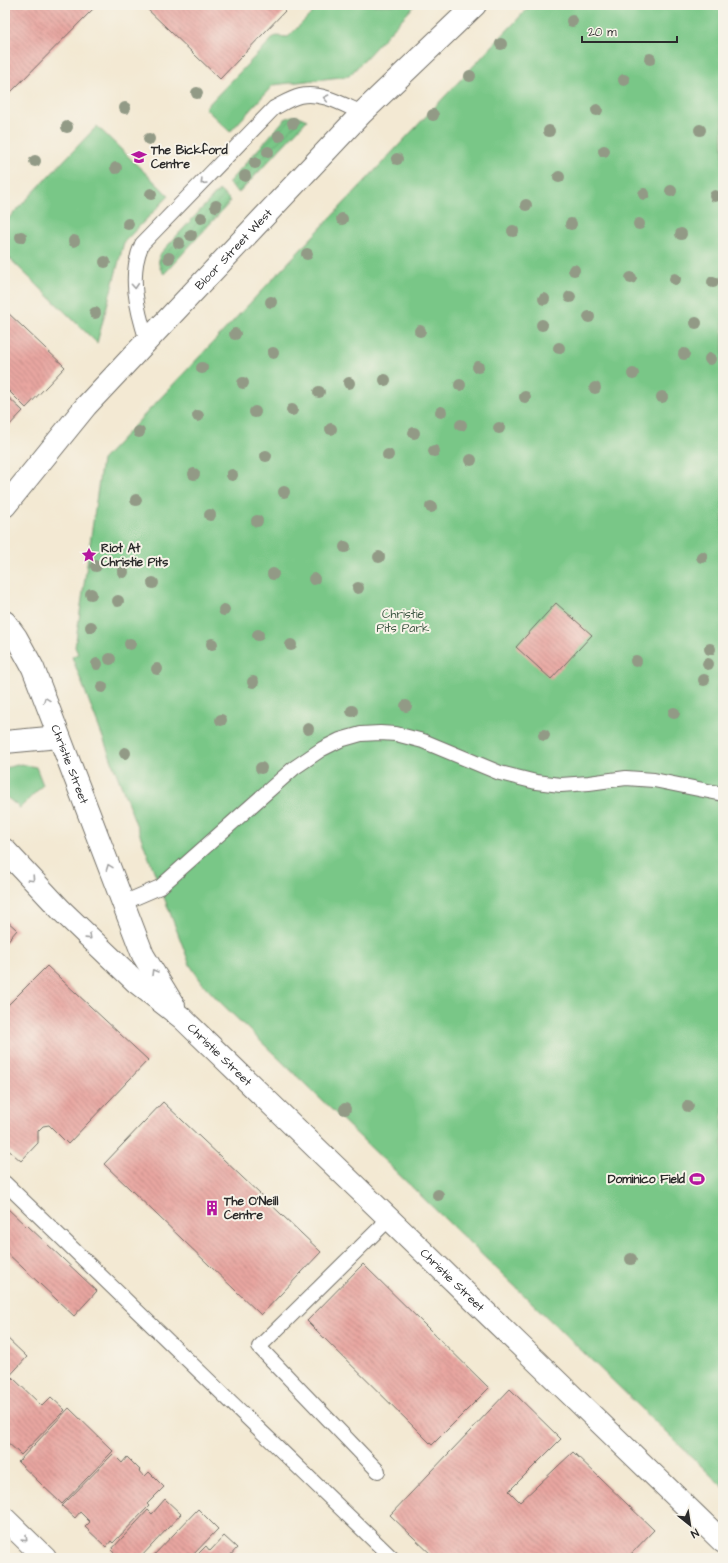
<svg xmlns="http://www.w3.org/2000/svg" width="728" height="1563" font-family="'Architects Daughter',sans-serif">
<defs>
<pattern id="garden-furrows" width="10" height="10" patternUnits="userSpaceOnUse"><rect width="10" height="10" fill="#79c787"/><path d="M-1 1l2-2M0 10L10 0M9 11l2-2" fill="none" stroke="#63a26f"/></pattern>
<pattern id="building-back-hatch" width="6" height="6" patternUnits="userSpaceOnUse"><rect width="6" height="6" fill="#e8a6a0"/><path d="M-1 5l2 2M0 0l6 6M5-1l2 2" fill="none" stroke="#bc8783"/></pattern>
</defs>
<rect width="100%" height="100%" fill="#f7f3e8"/>
<filter id="ink" filterUnits="userSpaceOnUse"><feTurbulence type="fractalNoise" baseFrequency=".025" numOctaves="2"/><feDisplacementMap in="SourceGraphic" scale="8" xChannelSelector="R" yChannelSelector="G"/><feConvolveMatrix kernelMatrix="1 2 1 2 8 2 1 2 1" color-interpolation-filters="sRGB"/></filter>
<filter id="wash" filterUnits="userSpaceOnUse"><feTurbulence type="fractalNoise" baseFrequency=".012" numOctaves="4" result="noise"/><feDisplacementMap in="SourceGraphic" scale="16" xChannelSelector="R" yChannelSelector="G"/><feGaussianBlur stdDeviation="0.9" result="paint"/><feColorMatrix in="noise" values="0 0 0 0 0 0 0 0 0 0 0 0 0 0 0 0 0 1.4 0 .05"/><feComposite in="paint" operator="in"/></filter>
<g filter="url(#wash)">
<rect width="100%" height="100%" fill="#f3e9d3"/>
<g fill="#79c787" stroke="#527959">
<polygon points="315,5 415,5 349,76 273,85 230,132 205,108 275,36 288,37 315,10"/>
<polygon points="531,5 723,5 723,1487 220,1002 203,984 190,965 72,657 78,654 75,647 102,460"/>
<polygon points="97,126 169,196 124,242 97,343 5,254 5,222"/>
<polygon points="21,764 36,767 43,785 20,808 5,796 5,768"/>
</g>
<g fill="url(#garden-furrows)" stroke="#527959">
<polygon points="292,116 298,116 307,120 239,193 228,183 285,119"/>
<path d="M219,190L231,201L164,274C158,267 158,262 160,254Z"/>
</g>
<g id="blocks">
<g fill="url(#building-back-hatch)">
<polygon points="11,5 97,5 5,98 5,11"/>
<polygon points="143,5 279,5 285,11 220,79"/>
<polygon points="5,310 65,367 26,408 5,387"/>
<polygon points="5,394 23,411 5,430"/>
<polygon points="556,603 592,635 551,679 516,647"/>
<polygon points="5,919 17,930 5,944"/>
<polygon points="47,966 148,1060 68,1144 49,1125 43,1126 38,1131 38,1143 21,1161 5,1147 5,1008"/>
<polygon points="163,1102 321,1252 261,1315 104,1164"/>
<polygon points="5,1206 27,1227 28,1226 97,1291 74,1316 6,1252 5,1253"/>
<polygon points="363,1264 489,1388 432,1445 307,1321"/>
<polygon points="5,1336 27,1357 5,1381"/>
<polygon points="12,1377 42,1406 51,1397 65,1410 21,1455 5,1440 5,1384"/>
<polygon points="510,1389 561,1439 509,1491 520,1502 573,1452 654,1530 627,1558 435,1558 390,1515"/>
<polygon points="69,1408 113,1451 62,1504 18,1462"/>
<polygon points="113,1454 122,1463 127,1457 140,1470 139,1471 144,1477 149,1472 164,1487 147,1504 149,1506 113,1543 111,1541 106,1547 85,1527 90,1522 80,1512 75,1518 62,1506"/>
<polygon points="165,1499 181,1514 140,1558 120,1558 111,1550 148,1510 152,1514"/>
<polygon points="198,1509 218,1529 190,1558 151,1558"/>
<polygon points="224,1536 237,1548 228,1558 194,1558 206,1546 210,1551"/>
</g>
</g>
</g>
<g filter="url(#ink)">
<use href="#blocks" fill-opacity="0" stroke="#716e66" stroke-width="1"/>
<g fill="none" stroke-linecap="round" stroke-linejoin="round">
<g stroke="#716e66" stroke-width="16">
<g id="service">
<path d="M147,341C137,310 128,275 142,244L274,108C282,104 291,98 300,96C321,91 344,105 362,113"/>
<polyline points="123,903 160,887 294,768 322,749 340,740 361,734 380,733 396,734 423,741 500,773 536,782 561,785 589,783 626,778 654,780 723,794"/>
<polyline points="5,1183 392,1558"/>
<polyline points="378,1471 259,1347 389,1219"/>
</g>
</g>
<g stroke="#716e66" stroke-width="24">
<polyline id="minor" points="5,1519 45,1558"/>
</g>
<g stroke="#716e66" stroke-width="24">
<g id="tertiary">
<path id="s1" d="M5,622L16,637L33,668L143,955L174,1006"/>
<polyline points="5,742 59,737"/>
<path id="s2" d="M5,850L61,910L136,982L182,1018L723,1542"/>
</g>
</g>
<g stroke="#716e66" stroke-width="24">
<g id="primary">
<path id="s3" d="M5,506L86,406L147,341L362,113L475,5"/>
</g>
</g>
<use href="#service" stroke="#fff" stroke-width="14"/>
<use href="#minor" stroke="#fff" stroke-width="22"/>
<use href="#tertiary" stroke="#fff" stroke-width="22"/>
<use href="#primary" stroke="#fff" stroke-width="22"/>
</g>
<g fill="#929a86">
<circle cx="572" cy="21" r="6"/>
<circle cx="501" cy="44" r="6"/>
<circle cx="650" cy="59" r="6"/>
<circle cx="470" cy="76" r="6"/>
<circle cx="624" cy="80" r="6"/>
<circle cx="197" cy="93" r="6"/>
<circle cx="125" cy="108" r="6"/>
<circle cx="597" cy="110" r="6"/>
<circle cx="433" cy="115" r="6"/>
<circle cx="293" cy="123" r="6"/>
<circle cx="67" cy="127" r="6"/>
<circle cx="700" cy="130" r="6"/>
<circle cx="549" cy="131" r="6"/>
<circle cx="279" cy="136" r="6"/>
<circle cx="149" cy="139" r="6"/>
<circle cx="604" cy="151" r="6"/>
<circle cx="268" cy="152" r="6"/>
<circle cx="397" cy="159" r="6"/>
<circle cx="35" cy="161" r="6"/>
<circle cx="255" cy="163" r="6"/>
<circle cx="116" cy="168" r="6"/>
<circle cx="245" cy="176" r="6"/>
<circle cx="559" cy="177" r="6"/>
<circle cx="671" cy="191" r="6"/>
<circle cx="151" cy="194" r="6"/>
<circle cx="644" cy="194" r="6"/>
<circle cx="715" cy="196" r="6"/>
<circle cx="526" cy="205" r="6"/>
<circle cx="216" cy="206" r="6"/>
<circle cx="201" cy="218" r="6"/>
<circle cx="342" cy="219" r="6"/>
<circle cx="128" cy="224" r="6"/>
<circle cx="571" cy="224" r="6"/>
<circle cx="639" cy="224" r="6"/>
<circle cx="513" cy="231" r="6"/>
<circle cx="681" cy="234" r="6"/>
<circle cx="191" cy="235" r="6"/>
<circle cx="21" cy="237" r="6"/>
<circle cx="74" cy="241" r="6"/>
<circle cx="179" cy="243" r="6"/>
<circle cx="307" cy="254" r="6"/>
<circle cx="169" cy="258" r="6"/>
<circle cx="105" cy="262" r="6"/>
<circle cx="574" cy="270" r="6"/>
<circle cx="631" cy="278" r="6"/>
<circle cx="675" cy="279" r="6"/>
<circle cx="713" cy="282" r="6"/>
<circle cx="570" cy="297" r="6"/>
<circle cx="544" cy="299" r="6"/>
<circle cx="271" cy="302" r="6"/>
<circle cx="95" cy="313" r="6"/>
<circle cx="589" cy="317" r="6"/>
<circle cx="696" cy="323" r="6"/>
<circle cx="542" cy="325" r="6"/>
<circle cx="420" cy="331" r="6"/>
<circle cx="235" cy="334" r="6"/>
<circle cx="559" cy="348" r="6"/>
<circle cx="273" cy="353" r="6"/>
<circle cx="684" cy="354" r="6"/>
<circle cx="710" cy="359" r="6"/>
<circle cx="478" cy="367" r="6"/>
<circle cx="202" cy="368" r="6"/>
<circle cx="633" cy="374" r="6"/>
<circle cx="385" cy="380" r="6"/>
<circle cx="243" cy="383" r="6"/>
<circle cx="349" cy="383" r="6"/>
<circle cx="460" cy="385" r="6"/>
<circle cx="595" cy="388" r="6"/>
<circle cx="319" cy="392" r="6"/>
<circle cx="525" cy="397" r="6"/>
<circle cx="662" cy="397" r="6"/>
<circle cx="292" cy="410" r="6"/>
<circle cx="255" cy="412" r="6"/>
<circle cx="441" cy="412" r="6"/>
<circle cx="198" cy="416" r="6"/>
<circle cx="461" cy="425" r="6"/>
<circle cx="499" cy="428" r="6"/>
<circle cx="331" cy="429" r="6"/>
<circle cx="139" cy="432" r="6"/>
<circle cx="414" cy="433" r="6"/>
<circle cx="434" cy="451" r="6"/>
<circle cx="388" cy="455" r="6"/>
<circle cx="266" cy="456" r="6"/>
<circle cx="471" cy="460" r="6"/>
<circle cx="194" cy="474" r="6"/>
<circle cx="232" cy="475" r="6"/>
<circle cx="284" cy="492" r="6"/>
<circle cx="136" cy="500" r="6"/>
<circle cx="431" cy="507" r="6"/>
<circle cx="210" cy="515" r="6"/>
<circle cx="257" cy="521" r="6"/>
<circle cx="345" cy="547" r="6"/>
<circle cx="379" cy="557" r="6"/>
<circle cx="702" cy="557" r="6"/>
<circle cx="96" cy="566" r="6"/>
<circle cx="123" cy="572" r="6"/>
<circle cx="273" cy="574" r="6"/>
<circle cx="314" cy="579" r="6"/>
<circle cx="153" cy="583" r="6"/>
<circle cx="358" cy="588" r="6"/>
<circle cx="91" cy="594" r="6"/>
<circle cx="118" cy="601" r="6"/>
<circle cx="224" cy="610" r="6"/>
<circle cx="91" cy="627" r="6"/>
<circle cx="258" cy="635" r="6"/>
<circle cx="130" cy="644" r="6"/>
<circle cx="212" cy="644" r="6"/>
<circle cx="291" cy="645" r="6"/>
<circle cx="710" cy="649" r="6"/>
<circle cx="110" cy="659" r="6"/>
<circle cx="636" cy="661" r="6"/>
<circle cx="97" cy="664" r="6"/>
<circle cx="708" cy="664" r="6"/>
<circle cx="157" cy="669" r="6"/>
<circle cx="704" cy="680" r="6"/>
<circle cx="253" cy="682" r="6"/>
<circle cx="102" cy="687" r="6"/>
<circle cx="406" cy="706" r="6"/>
<circle cx="352" cy="711" r="6"/>
<circle cx="674" cy="713" r="6"/>
<circle cx="221" cy="720" r="6"/>
<circle cx="308" cy="729" r="6"/>
<circle cx="544" cy="735" r="6"/>
<circle cx="125" cy="753" r="6"/>
<circle cx="261" cy="768" r="6"/>
<circle cx="688" cy="1106" r="6"/>
<circle cx="345" cy="1109" r="6"/>
<circle cx="438" cy="1195" r="6"/>
<circle cx="631" cy="1259" r="6"/>
</g>
<defs><path id="oneway-chevron" d="M-2-3.5L2.5 0L-2 3.5" fill="none" stroke-width="1.6" stroke-linecap="round" stroke-linejoin="round"/></defs>
<g stroke="#a0a0a0">
<use href="#oneway-chevron" transform="translate(326 98) rotate(-168)"/>
<use href="#oneway-chevron" transform="translate(203 182) rotate(134)"/>
<use href="#oneway-chevron" transform="translate(135 286) rotate(86)"/>
<use href="#oneway-chevron" transform="translate(46 700) rotate(-111)"/>
<use href="#oneway-chevron" transform="translate(109 867) rotate(-111)"/>
<use href="#oneway-chevron" transform="translate(32 879) rotate(47)"/>
<use href="#oneway-chevron" transform="translate(89 937) rotate(44)"/>
<use href="#oneway-chevron" transform="translate(154 972) rotate(-121)"/>
<use href="#oneway-chevron" transform="translate(25 1539) rotate(44)"/>
</g>
</g>
<defs>
<g id="school-bare" transform="scale(1.2)"><path d="M0-5L7-2L0 1L-7-2ZM-4 1L0 2.5L4 1V4Q0 6-4 4Z" fill="#b5179e" stroke="#f7f3e8" stroke-width="2.5" paint-order="stroke"/></g>
<g id="sight-bare" transform="scale(1.2)"><path d="M0-6L1.8-2.2L6-1.7L2.9 1.2L3.7 5.4L0 3.3L-3.7 5.4L-2.9 1.2L-6-1.7L-1.8-2.2Z" fill="#b5179e" stroke="#f7f3e8" stroke-width="2.5" paint-order="stroke"/></g>
<g id="stadium-bare" transform="scale(1.2)"><path d="M0-5a6.5 5 0 1 0 0 10a6.5 5 0 1 0 0-10ZM-3.5-1.8h7v3.6h-7Z" fill="#b5179e" stroke="#f7f3e8" stroke-width="2.5" paint-order="stroke"/></g>
<g id="building-bare" transform="scale(1.2)"><path d="M-4-6H4V6H1V3H-1V6H-4ZM-2.5-4.3h1.7v1.8h-1.7ZM.8-4.3h1.7v1.8H.8ZM-2.5-1h1.7V.8h-1.7ZM.8-1h1.7V.8H.8Z" fill="#b5179e" stroke="#f7f3e8" stroke-width="2.5" paint-order="stroke"/></g>
</defs>
<g fill-rule="evenodd">
<use href="#school-bare" x="139" y="157"/>
<use href="#sight-bare" x="89" y="555"/>
<use href="#stadium-bare" x="697" y="1179"/>
<use href="#building-bare" x="212" y="1208"/>
</g>
<g text-anchor="middle" dominant-baseline="central" stroke-width="4" stroke-linejoin="round" paint-order="stroke">
<g font-size="12" font-weight="bold" fill="#2b2b2b" stroke="#f7f3e8" text-anchor="start">
<text x="151" y="150">The Bickford<tspan x="151" dy="14">Centre</tspan></text>
<text x="101" y="548">Riot At<tspan x="101" dy="14">Christie Pits</tspan></text>
<text x="685" y="1179" text-anchor="end">Dominico Field</text>
<text x="224" y="1201">The O'Neill<tspan x="224" dy="14">Centre</tspan></text>
</g>
<g font-size="12" fill="#2b2b2b" stroke="#f7f3e8">
<text stroke="none"><textPath href="#s3" startOffset="344">Bloor Street West</textPath></text>
<text stroke="none"><textPath href="#s1" startOffset="157">Christie Street</textPath></text>
<text stroke="none"><textPath href="#s2" startOffset="297">Christie Street</textPath></text>
<text stroke="none"><textPath href="#s2" startOffset="621">Christie Street</textPath></text>
</g>
<g font-size="12" fill="#425a47" stroke="#f7f3e8">
<text x="403" y="614">Christie<tspan x="403" dy="14">Pits Park</tspan></text>
</g>
</g>
<rect width="728" height="1563" fill="none" stroke="#f7f3e8" stroke-width="20"/>
<g transform="translate(690 1525) rotate(150)" stroke="#f7f3e8" stroke-width="3" paint-order="stroke">
<path d="M0-3L7 15L0 10L-7 15Z" fill="#2b2b2b"/>
<text y="-6" font-size="11" font-weight="bold" text-anchor="middle" fill="#2b2b2b">N</text>
</g>
<path d="M582 36v6h95v-6" fill="none" stroke="#2b2b2b" stroke-width="2"/>
<text x="588" y="36" font-size="12" fill="#2b2b2b" stroke="#f7f3e8" stroke-width="3" paint-order="stroke">20 m</text>
</svg>
